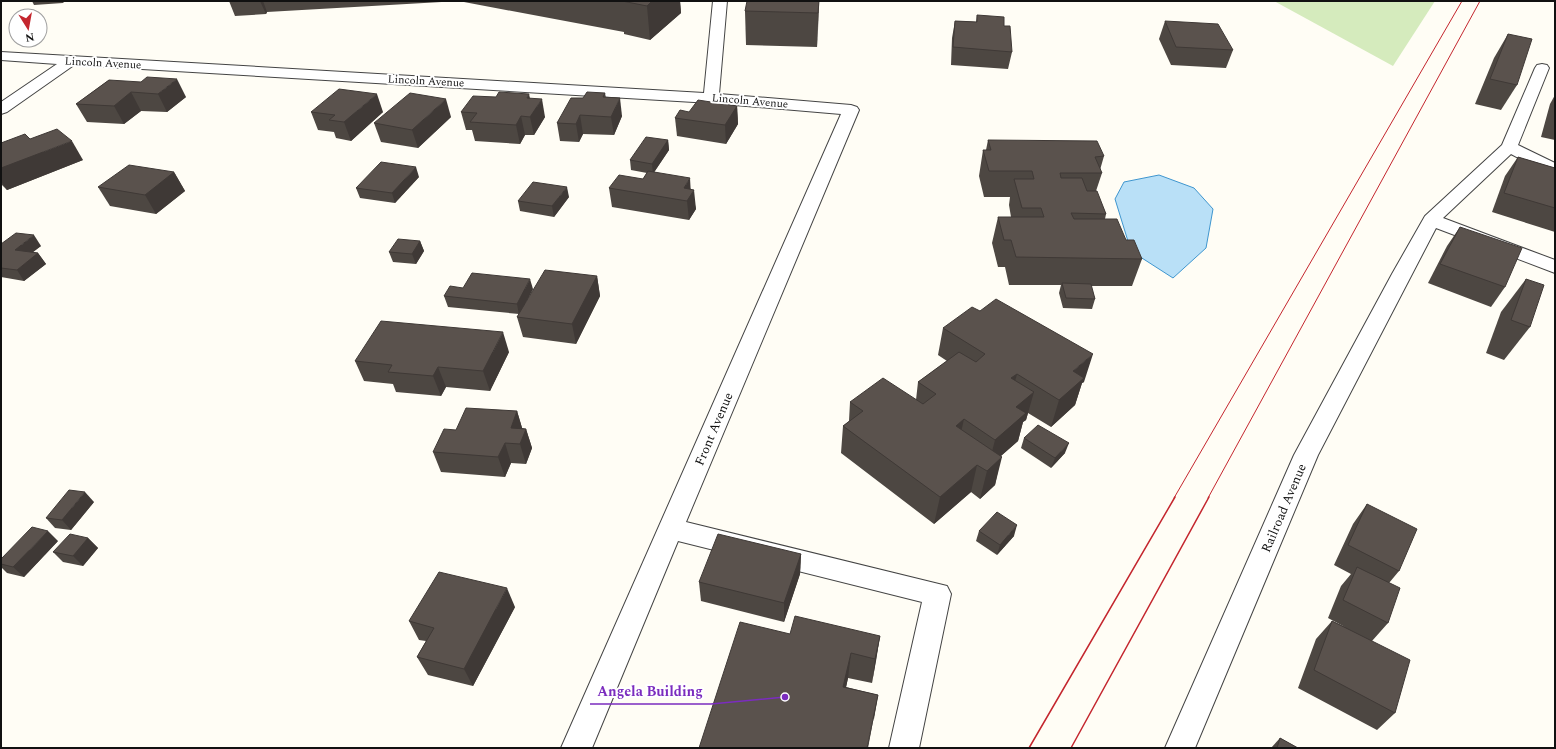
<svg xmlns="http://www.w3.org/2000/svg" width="1556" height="749" font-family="Spectral,serif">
<rect width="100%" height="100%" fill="#fffdf5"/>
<polygon fill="#d5ebbd" points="1274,1 1435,1 1393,66"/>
<polygon fill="#b9e0f7" stroke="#3f96cf" points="1159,175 1194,188 1213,209 1206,248 1173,278 1131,251 1115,199 1124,182"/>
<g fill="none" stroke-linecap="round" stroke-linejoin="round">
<g stroke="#444" stroke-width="2">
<g id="minor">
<polygon points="713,1 727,1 719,94 851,105 857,107 859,110 686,522 947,586 951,594 919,748 889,748 922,602 678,541 592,748 561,748 841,114 711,103 74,65 7,112 1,114 1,102 57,64 1,60 1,52 704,93"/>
<polygon points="1542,64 1547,65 1549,68 1518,145 1555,163 1555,175 1549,174 1511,154 1443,218 1555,260 1555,273 1436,228 1318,455 1195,748 1165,748 1294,455 1392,274 1425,216 1502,145 1535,68 1537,65"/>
</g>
</g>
<use href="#minor" fill="#fff" fill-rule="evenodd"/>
<g stroke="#c4262e" stroke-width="1">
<polyline points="1174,498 1462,1"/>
<polyline points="1208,498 1480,1"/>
</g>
<g stroke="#c4262e" stroke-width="1.5">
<polyline points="1029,748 1175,497"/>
<polyline points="1071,748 1209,497"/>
</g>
</g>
<g fill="#4d4742">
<polygon points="32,1 65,1 63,3 34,5"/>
<polygon points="229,1 459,1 267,12 266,14 235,16"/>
<polygon points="464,1 680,1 681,13 650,40 624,34 624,32 464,2"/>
<polygon points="819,1 817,47 746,45 745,11"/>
<polygon points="977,15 1004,26 1012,52 1008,69 951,65 952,38 955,21 976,22"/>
<polygon points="1165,21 1233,50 1226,68 1171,65 1159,39"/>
<polygon points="1508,34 1517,85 1501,110 1475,104 1494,58"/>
<polygon points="109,80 186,97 167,112 141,111 124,124 87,122 76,104"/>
<polygon points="605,93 606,98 622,116 614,135 583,134 579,142 560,141 557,123 583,98"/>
<polygon points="1555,95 1555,140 1541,137 1550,104"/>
<polygon points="496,97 530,98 545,117 534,135 525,135 520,144 475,141 472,130 466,130 461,112"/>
<polygon points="737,106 738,124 726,144 677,136 675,118 689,112"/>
<polygon points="311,112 383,112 351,141 336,138 334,132 318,130"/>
<polygon points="451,117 418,148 381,142 374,123"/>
<polygon points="668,140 669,150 654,172 691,189 696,209 689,220 612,207 609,188 643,179 647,173 631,170 630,160"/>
<polygon points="988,140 1104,156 1100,170 1102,173 1096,191 1106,214 1105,219 1126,240 1142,259 1132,286 1091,286 1095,299 1092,309 1063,308 1059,293 1061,285 1009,285 1005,267 998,267 992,243 998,217 1011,217 1009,205 1010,197 984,197 979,176 983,150 986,150"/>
<polygon points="1,143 83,160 7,190 1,184"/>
<polygon points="1518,157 1555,168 1555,232 1492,212 1505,176"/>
<polygon points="174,172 185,191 156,214 110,206 98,187"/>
<polygon points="419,177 395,203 360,198 356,188"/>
<polygon points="569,197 554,217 520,211 518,201"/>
<polygon points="1460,227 1505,287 1491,307 1428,283 1447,246"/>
<polygon points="420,241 424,251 416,264 393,262 389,252"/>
<polygon points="1,244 41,246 32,252 38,253 46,264 24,281 1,277"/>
<polygon points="597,276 600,296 576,344 523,337 517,317 519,314 448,307 444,296 463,288 533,289 525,304"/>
<polygon points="1526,279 1530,327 1504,360 1486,353 1501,312"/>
<polygon points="943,328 1084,382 1082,383 1075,405 1051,427 1028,413 1026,420 1023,422 1018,441 1001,456 995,485 980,499 971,492 934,524 841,453 843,426 849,421 850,402 916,400 918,382 947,361 938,355"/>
<polygon points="509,352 490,391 446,387 441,396 396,392 393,384 364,381 355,361"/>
<polygon points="517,411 522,428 526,429 532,448 526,464 511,463 505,477 441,472 433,452 456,430"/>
<polygon points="1024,438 1065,453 1051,468 1021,448"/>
<polygon points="94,502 71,530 55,528 46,518"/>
<polygon points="1367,504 1399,571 1389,583 1388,623 1372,641 1395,713 1377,730 1298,688 1316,639 1332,621 1345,627 1328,618 1341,586 1351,574 1334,565 1353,524"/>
<polygon points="979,531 1014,536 997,555 976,541"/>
<polygon points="88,538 98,548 83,566 63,562 53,552"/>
<polygon points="58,541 24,577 7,573 1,567 1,559"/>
<polygon points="801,554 800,574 784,622 701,601 699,582"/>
<polygon points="515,607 473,686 428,675 417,657 426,641 419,640 409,621"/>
<polygon points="790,634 880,636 872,683 848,678 846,687 878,695 874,719"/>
<polygon points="1280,738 1298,748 1271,748"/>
</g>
<g fill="#3f3936">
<polygon points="260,1 263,1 267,12 266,14"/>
<polygon points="652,1 680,1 681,13 650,40 647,6"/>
<polygon points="819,1 818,30 817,47 818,13"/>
<polygon points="177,79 186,97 167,112 158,94"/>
<polygon points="131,92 141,111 124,124 114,106"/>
<polygon points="377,94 383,112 351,141 344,122"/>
<polygon points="529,94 533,112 527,98"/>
<polygon points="620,98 622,116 614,135 611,117"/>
<polygon points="446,99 451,117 418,148 412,130"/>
<polygon points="542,99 545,117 534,135 530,117"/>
<polygon points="737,106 738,124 726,144 725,125"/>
<polygon points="580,115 583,134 579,142 576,124"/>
<polygon points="521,116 525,135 520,144 516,125"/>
<polygon points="668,140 669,150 653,174 652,164"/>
<polygon points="72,141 83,160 7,190 1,181 1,168"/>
<polygon points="416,167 419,177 395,203 392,193"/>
<polygon points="174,172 185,191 156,214 145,195"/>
<polygon points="690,178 691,195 694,190 696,209 689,220 687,201 684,188"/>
<polygon points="567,187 569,197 554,217 552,206"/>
<polygon points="34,235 41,246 23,260 15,250"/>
<polygon points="420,241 424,251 416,264 412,254"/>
<polygon points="38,253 46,264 24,281 17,270"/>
<polygon points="597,276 600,296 576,344 572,324"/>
<polygon points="530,279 533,289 519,315 517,304"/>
<polygon points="503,332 509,352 490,391 483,371"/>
<polygon points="1093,354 1084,382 1082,383 1075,405 1051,427 1059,400 1073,371"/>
<polygon points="438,367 446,387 441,396 433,376"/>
<polygon points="1017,374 1010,401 1011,378"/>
<polygon points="1034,392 1026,420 1023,422 1018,441 988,467 995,440 1016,407"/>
<polygon points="517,411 523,431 511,428"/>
<polygon points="964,419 958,446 956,426"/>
<polygon points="526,429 532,448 526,464 520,444"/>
<polygon points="505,443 511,463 505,477 498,457"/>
<polygon points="1069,443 1065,453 1051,468 1055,458"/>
<polygon points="1002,457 995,485 980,499 987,471"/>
<polygon points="977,465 971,492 934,524 940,497"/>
<polygon points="85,492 94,502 71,530 62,520"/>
<polygon points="1017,525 1014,536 997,555 1000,545"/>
<polygon points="48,531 58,541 24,577 13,567"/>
<polygon points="88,538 98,548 83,566 73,556"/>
<polygon points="801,554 800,574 784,622 784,603"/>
<polygon points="507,588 515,607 473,686 464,669"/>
<polygon points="880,636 876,661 872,683 875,659"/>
<polygon points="851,653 848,678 841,711 843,687"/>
<polygon points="878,695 868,748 867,748"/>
</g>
<g fill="#5a524d" stroke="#3f3936">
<polygon points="622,1 652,1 647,6"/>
<polygon points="747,1 819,1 818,13 745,11"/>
<polygon points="977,15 1004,17 1004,26 1010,26 1012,52 953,47 955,21 977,22"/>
<polygon points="1165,21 1218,24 1233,50 1176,47"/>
<polygon points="1508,34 1532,39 1517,85 1490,79"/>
<polygon points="147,77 177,79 158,94 131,92 114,106 76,104 109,80 141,82"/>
<polygon points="339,89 377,94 344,122 329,120 335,115 311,112"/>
<polygon points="499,92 529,94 527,98 542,99 530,117 521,116 516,125 470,122 477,113 461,112 473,96 496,97"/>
<polygon points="587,92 605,93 603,97 620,98 611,117 580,115 576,124 557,123 571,98 583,98"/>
<polygon points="410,93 446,99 412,130 374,123"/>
<polygon points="698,100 737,106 725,125 675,118 680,110 689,112"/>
<polygon points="57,129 72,141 1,168 1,143 25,134 30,139"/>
<polygon points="646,137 668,140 652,164 630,160"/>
<polygon points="988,140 1097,141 1104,156 1095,157 1102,173 1060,173 1061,178 1082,178 1087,191 1097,191 1106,214 1071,213 1074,219 1117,219 1126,240 1134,240 1142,259 1016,257 1011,240 1004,240 998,217 1044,217 1041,208 1022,208 1014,179 1034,179 1032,171 989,171 983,150 991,150"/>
<polygon points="1518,157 1555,168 1555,208 1504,193"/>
<polygon points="381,162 416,167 392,193 356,188"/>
<polygon points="129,165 174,172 145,195 98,187"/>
<polygon points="648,171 690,178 684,188 694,190 687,201 609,188 619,175 643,179"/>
<polygon points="533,182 567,187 552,206 518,201"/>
<polygon points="1460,227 1522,248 1505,287 1440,264"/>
<polygon points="16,233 34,235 15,250 38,253 17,270 1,268 1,244"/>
<polygon points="398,239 420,241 412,254 389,252"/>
<polygon points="545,270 597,276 572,324 517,317"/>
<polygon points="472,273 530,279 517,304 444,296 450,286 463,288"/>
<polygon points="1526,279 1544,285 1530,327 1511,320"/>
<polygon points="1062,283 1091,284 1095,299 1066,298"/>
<polygon points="996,299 1093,354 1073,371 1084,378 1059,400 1017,374 1011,378 1034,392 1016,407 1026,413 995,440 964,419 956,426 1002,457 987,471 977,465 940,497 843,426 863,411 850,402 883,378 923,404 936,394 918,382 959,352 976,362 985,354 943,328 972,307 980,311"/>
<polygon points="381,321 503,332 483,371 438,367 433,376 388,372 392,365 355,361"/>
<polygon points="466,408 517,411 511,428 526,429 520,444 505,443 498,457 433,452 444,429 456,430"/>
<polygon points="1038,425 1069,443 1055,458 1024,438"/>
<polygon points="69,490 85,492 62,520 46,518"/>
<polygon points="1367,504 1417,529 1399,571 1348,545"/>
<polygon points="997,512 1017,525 1000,545 979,531"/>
<polygon points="32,527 48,531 13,567 1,564 1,559"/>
<polygon points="70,534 88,538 73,556 53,552"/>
<polygon points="718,534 801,554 784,603 699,582"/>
<polygon points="1357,567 1400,588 1388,623 1343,600"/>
<polygon points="439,572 507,588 464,669 417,657 434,628 409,621"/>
<polygon points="795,616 880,636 875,659 851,653 843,687 878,695 867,748 699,748 740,622 790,634"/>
<polygon points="1332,621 1410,660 1395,713 1314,670"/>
<polygon points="1280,738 1298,748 1277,748"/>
</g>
<g text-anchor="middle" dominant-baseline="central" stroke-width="4" stroke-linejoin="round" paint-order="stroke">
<g font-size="11" fill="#111" stroke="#fff">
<text transform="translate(103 63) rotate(3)">Lincoln Avenue</text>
<text transform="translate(426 81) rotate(3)">Lincoln Avenue</text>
<text transform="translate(750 101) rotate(5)">Lincoln Avenue</text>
</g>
<g font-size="13" fill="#111" stroke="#fff">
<text transform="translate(714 429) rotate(-67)">Front Avenue</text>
<text transform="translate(1284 508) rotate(-67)">Railroad Avenue</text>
</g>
</g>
<path fill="none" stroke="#7b2cbf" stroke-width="1.5" d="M785 697L711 704H590"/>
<circle fill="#7b2cbf" stroke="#fff" stroke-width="1.5" cx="785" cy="697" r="4"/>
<g font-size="14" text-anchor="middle" font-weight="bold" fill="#7b2cbf" stroke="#fff" stroke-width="4" stroke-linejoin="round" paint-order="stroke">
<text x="650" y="696">Angela Building</text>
</g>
<rect width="1556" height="749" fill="none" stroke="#111111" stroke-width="4"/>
<g transform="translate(28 28) rotate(169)"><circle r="19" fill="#ffffff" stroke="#a0a0a0"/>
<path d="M0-3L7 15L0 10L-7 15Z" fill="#c4262e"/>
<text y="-6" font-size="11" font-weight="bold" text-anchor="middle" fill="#111111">N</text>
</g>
</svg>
